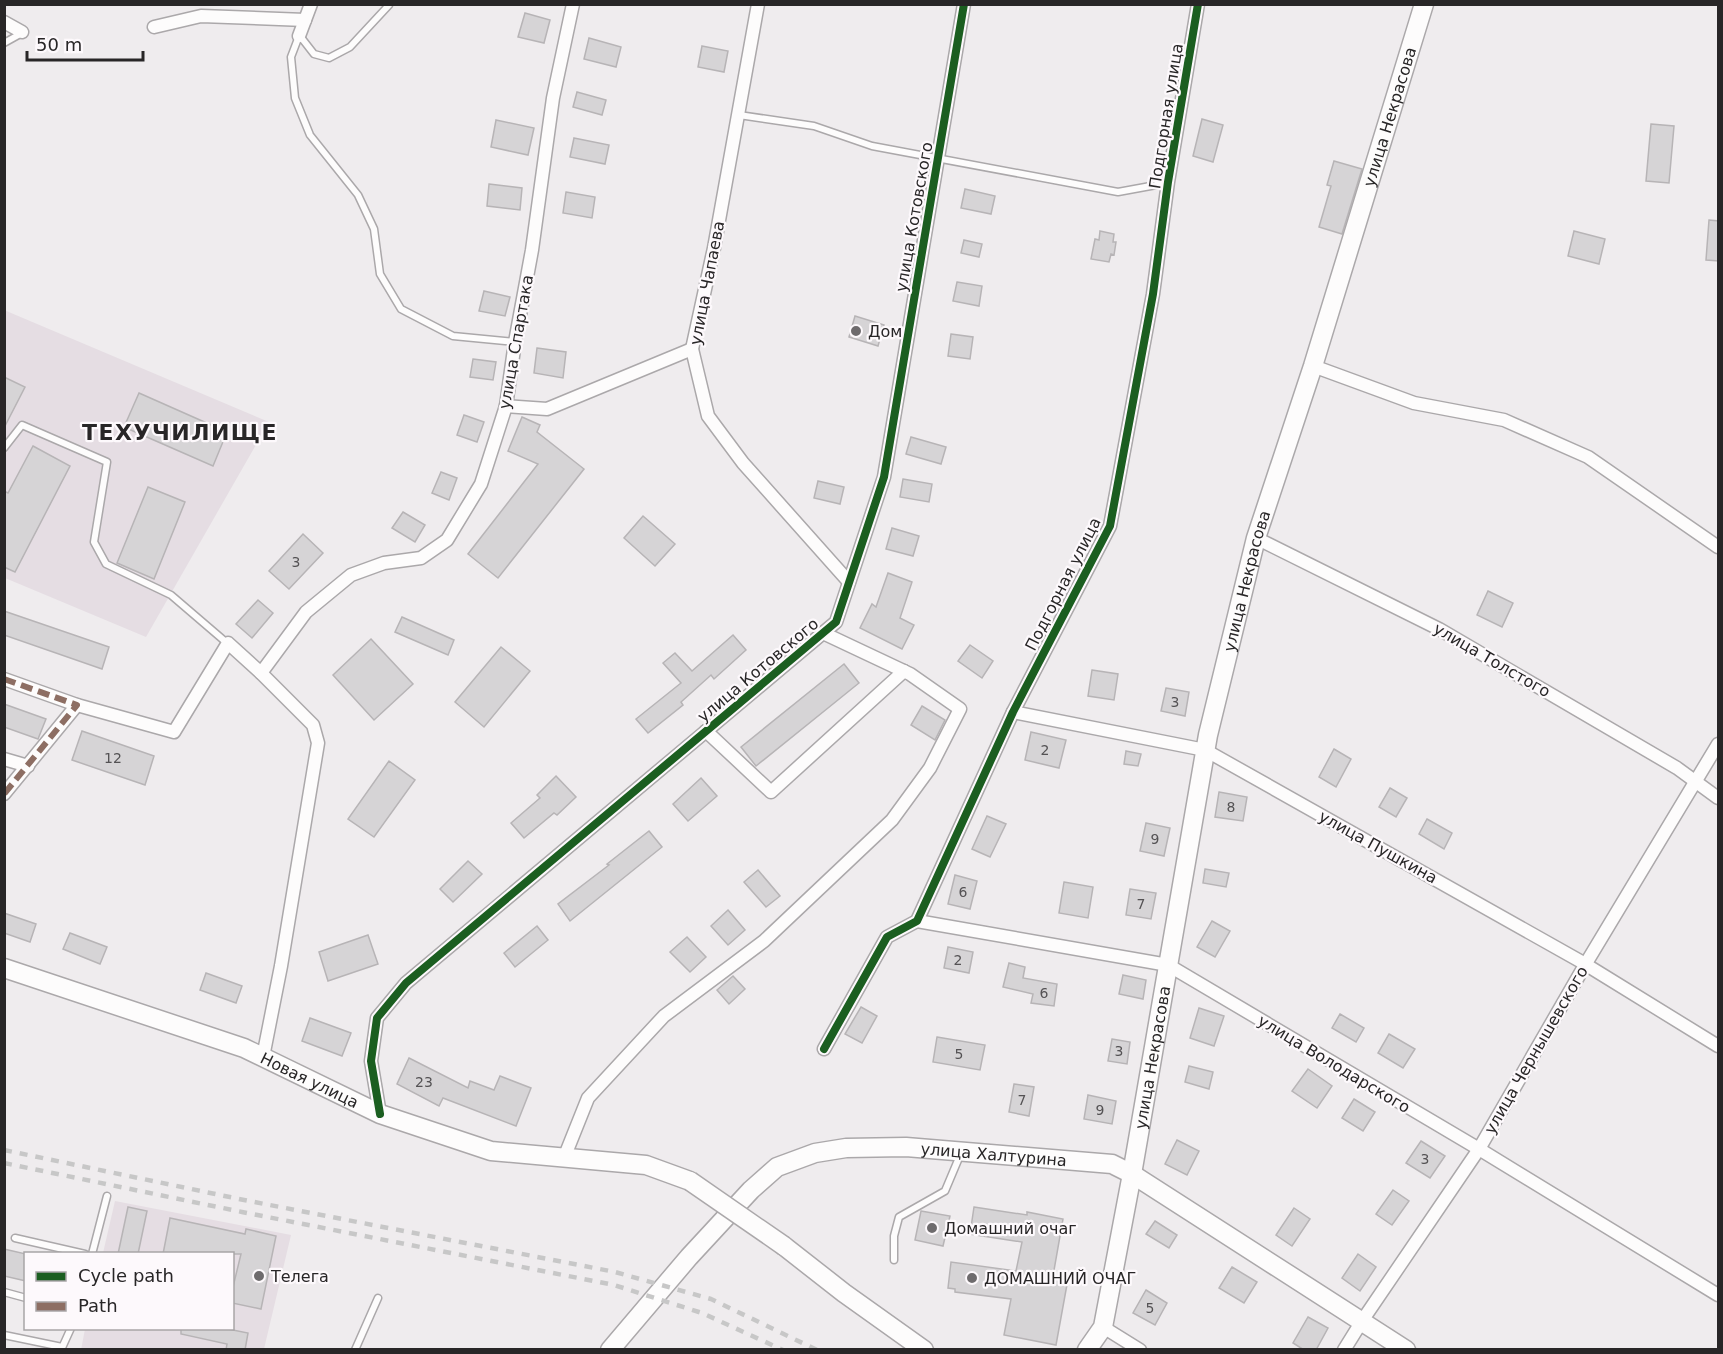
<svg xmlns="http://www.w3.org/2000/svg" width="1723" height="1354" font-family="'DejaVu Sans',sans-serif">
<rect width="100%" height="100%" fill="#efecee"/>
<g fill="#e5dde3">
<polygon points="4,310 269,422 146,637 5,578"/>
<polygon points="115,1201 291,1235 264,1349 81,1350 85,1329 232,1328 232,1254 103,1253"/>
</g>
<g fill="#d6d4d6" stroke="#b7b4b6" stroke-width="1.5">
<polygon points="525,13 550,20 544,43 518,37"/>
<polygon points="589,38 621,47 616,67 584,59"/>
<polygon points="702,46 728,51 724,72 698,67"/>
<polygon points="577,92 606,100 602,115 573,107"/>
<polygon points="1202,119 1223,125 1213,162 1193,156"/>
<polygon points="496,120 534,128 528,155 491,147"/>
<polygon points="1651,124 1674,126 1669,183 1646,181"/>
<polygon points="574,138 609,145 605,164 570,157"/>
<polygon points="1334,161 1362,169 1342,234 1319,227 1331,186 1327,185"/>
<polygon points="489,184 522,188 520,210 487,206"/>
<polygon points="965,189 995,196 991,214 961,208"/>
<polygon points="566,192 595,197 592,218 563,213"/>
<polygon points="1709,220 1719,221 1719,261 1706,260"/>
<polygon points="1100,231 1114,234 1113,242 1116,242 1114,255 1111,254 1109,262 1091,259 1095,239 1099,240"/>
<polygon points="1574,231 1605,239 1599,264 1568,256"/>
<polygon points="964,240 982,244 979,257 961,253"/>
<polygon points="957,282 982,286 979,306 953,301"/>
<polygon points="484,291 510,297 505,316 479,311"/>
<polygon points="855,316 884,325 878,346 849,337"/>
<polygon points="951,334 973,337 970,359 948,356"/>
<polygon points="537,348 566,352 563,378 534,373"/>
<polygon points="473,359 496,362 493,380 470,377"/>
<polygon points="4,377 25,387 4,428"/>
<polygon points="139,393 227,432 213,466 124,427"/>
<polygon points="464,415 484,422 477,442 457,435"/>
<polygon points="522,417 540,425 537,432 584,469 498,578 468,554 538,464 508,451"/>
<polygon points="911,437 946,447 941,464 906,454"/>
<polygon points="33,446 70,466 15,572 4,567 4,491 8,493"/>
<polygon points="441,472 457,478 449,500 432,493"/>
<polygon points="903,479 932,484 929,502 900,497"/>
<polygon points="818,481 844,487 840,504 814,498"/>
<polygon points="148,487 185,502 154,579 117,563"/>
<polygon points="403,512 425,525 415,542 392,528"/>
<polygon points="643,516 675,544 655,566 624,538"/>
<polygon points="892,528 919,536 913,556 886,549"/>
<polygon points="303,534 323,553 289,589 269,571"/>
<polygon points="888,573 912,582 900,618 914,625 902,649 860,628 872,604 876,607"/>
<polygon points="1488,591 1513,603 1502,627 1477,615"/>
<polygon points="258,600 273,613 252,638 236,624"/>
<polygon points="4,611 109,647 102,669 4,635"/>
<polygon points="402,617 454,640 448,655 395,632"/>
<polygon points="733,635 746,650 714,679 711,675 681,702 683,705 648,733 636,719 681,683 663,663 675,653 692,671"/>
<polygon points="371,639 413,684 374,720 333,675"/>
<polygon points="970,645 993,661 982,678 958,661"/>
<polygon points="501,647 530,671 484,727 455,702"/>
<polygon points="844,664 859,683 756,766 741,747"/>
<polygon points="1092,670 1118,674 1114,700 1088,696"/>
<polygon points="1166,688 1189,692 1185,716 1161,711"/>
<polygon points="4,704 46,719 38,739 4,727"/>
<polygon points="922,706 945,720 935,740 911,725"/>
<polygon points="82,731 154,756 145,785 72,760"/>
<polygon points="1031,732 1066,740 1059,768 1025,760"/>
<polygon points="1334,749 1351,759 1336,787 1319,777"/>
<polygon points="1126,751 1141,754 1138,766 1124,764"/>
<polygon points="389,761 415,780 374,837 348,819"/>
<polygon points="556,776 576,797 557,815 554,813 524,838 511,823 540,798 537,795"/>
<polygon points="701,778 717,796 688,821 673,804"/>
<polygon points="1390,788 1407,798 1396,817 1379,807"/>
<polygon points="1219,792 1247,797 1243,821 1215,817"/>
<polygon points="987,816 1006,824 990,857 972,849"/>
<polygon points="1427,819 1452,833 1444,849 1419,834"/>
<polygon points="1146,823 1170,828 1164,856 1140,851"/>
<polygon points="649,831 662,847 570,921 558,904 609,865 607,864"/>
<polygon points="468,861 482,874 453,902 440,889"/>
<polygon points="1205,869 1229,873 1226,887 1203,883"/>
<polygon points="758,870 780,896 766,907 744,882"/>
<polygon points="955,875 977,881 970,909 948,904"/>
<polygon points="1064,882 1093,887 1088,918 1059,913"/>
<polygon points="1130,889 1156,893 1151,919 1126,915"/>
<polygon points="728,910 745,930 728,945 711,926"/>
<polygon points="4,913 36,924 30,942 4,933"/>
<polygon points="1212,921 1230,931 1215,957 1197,947"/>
<polygon points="537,926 548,940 515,967 504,953"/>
<polygon points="70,933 107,947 100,964 63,949"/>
<polygon points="368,935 378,964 328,981 319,952"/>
<polygon points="687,937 706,957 690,972 670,952"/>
<polygon points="948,947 973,952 969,973 944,968"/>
<polygon points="1009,963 1025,967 1023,978 1057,984 1054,1006 1031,1003 1033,994 1003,987"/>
<polygon points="206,973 242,986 236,1003 200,990"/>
<polygon points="1123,975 1146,980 1143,999 1119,994"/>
<polygon points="733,976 745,989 729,1004 717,990"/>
<polygon points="861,1007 877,1016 862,1043 845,1034"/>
<polygon points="1199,1008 1224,1016 1214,1046 1190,1038"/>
<polygon points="1340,1014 1364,1028 1356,1042 1332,1028"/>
<polygon points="310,1018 351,1033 342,1056 302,1041"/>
<polygon points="1389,1034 1415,1049 1403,1068 1378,1053"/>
<polygon points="937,1037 985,1045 980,1070 933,1062"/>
<polygon points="1112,1039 1130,1042 1127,1064 1108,1061"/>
<polygon points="409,1058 468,1088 470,1081 494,1090 500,1076 531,1088 516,1126 443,1098 439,1106 397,1084"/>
<polygon points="1189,1066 1213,1072 1209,1089 1185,1082"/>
<polygon points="1308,1069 1332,1086 1317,1108 1292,1091"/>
<polygon points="1014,1084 1034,1087 1029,1116 1009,1112"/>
<polygon points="1088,1095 1116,1101 1112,1124 1084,1119"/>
<polygon points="1354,1099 1375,1112 1363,1131 1342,1118"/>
<polygon points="1177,1140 1199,1151 1187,1175 1165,1164"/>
<polygon points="1421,1141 1445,1156 1430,1178 1406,1163"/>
<polygon points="1393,1190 1409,1201 1392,1225 1376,1214"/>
<polygon points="128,1207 147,1211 138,1254 118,1254"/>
<polygon points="974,1207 1027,1215 1027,1212 1063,1219 1053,1276 1068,1279 1056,1345 1004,1335 1011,1299 955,1292 955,1289 948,1288 951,1262 1016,1271 1022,1242 970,1234"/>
<polygon points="1294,1208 1310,1219 1292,1246 1276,1235"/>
<polygon points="921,1211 950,1216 943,1246 915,1240"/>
<polygon points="170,1218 245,1234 246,1229 276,1236 261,1309 232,1303 232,1291 241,1254 163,1254"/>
<polygon points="1155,1221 1177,1235 1169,1248 1146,1234"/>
<polygon points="4,1249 26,1254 26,1281 4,1276"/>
<polygon points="1358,1254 1376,1267 1360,1291 1342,1278"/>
<polygon points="1232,1267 1257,1282 1244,1303 1219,1288"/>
<polygon points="1146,1290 1167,1303 1155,1325 1133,1313"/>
<polygon points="1308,1317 1328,1328 1316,1350 1304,1350 1293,1343"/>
<polygon points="181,1329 228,1329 248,1333 245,1350 226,1350 227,1344 181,1334"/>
</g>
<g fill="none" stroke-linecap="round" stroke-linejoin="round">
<g stroke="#aba8aa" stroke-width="9">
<g id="lane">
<polyline points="299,36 291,57 295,98 310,135 358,195 374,229 380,274 401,309 453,336 515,342"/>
<polyline points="300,36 314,54 329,58 350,47 389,5"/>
<polyline points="4,43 22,33"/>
<polyline points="739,115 814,126 872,146 1118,192 1167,183"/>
<polyline points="4,448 22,425 107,462 94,542 106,564 171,595 227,643"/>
<polyline points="15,1238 85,1254"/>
<polyline points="92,1254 107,1196"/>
<polyline points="894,1260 894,1236 899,1217 945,1191 961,1153"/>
<polyline points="4,1292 26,1298"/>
<polyline points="4,1335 62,1347"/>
<polyline points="61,1350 71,1328"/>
<polyline points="355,1350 378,1298"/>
</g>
</g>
<g stroke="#aba8aa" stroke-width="15">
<g id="street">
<polyline points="758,4 714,248 692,349 708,416 743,463 849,582"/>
<polyline points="4,22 22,32"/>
<polyline points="154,27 201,16 305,20"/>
<polyline points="299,36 311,4"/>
<polyline points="1313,366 1414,403 1504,420 1588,457 1718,547"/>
<polyline points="506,406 547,409 692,349"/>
<polyline points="1256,538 1439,629 1677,768 1718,798"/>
<polyline points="261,673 306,612 351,575 384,563 421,558 447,540 481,484 506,406 515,342 532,250 553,98 573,4"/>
<polyline points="4,679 77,705 174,732 228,643 261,673 313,725 318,743 281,966 263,1057"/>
<polyline points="1013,712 1205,750 1580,961 1718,1046"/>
<polyline points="706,731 771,792 904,671"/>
<polyline points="4,759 28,766"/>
<polyline points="4,794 77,705"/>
<polyline points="917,921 1168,965 1479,1149 1718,1295"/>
<polyline points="824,1049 887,937 917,921 1013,712 1110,526 1153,294 1168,182 1198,4"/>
<polyline points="380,1114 371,1061 377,1018 406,983 836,622 884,477 964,4"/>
<polyline points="564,1158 588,1098 664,1016 764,941 892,820 930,768 960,709 910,674 823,633"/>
<polyline points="1103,1327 1140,1350"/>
<polyline points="1344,1350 1362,1321 1479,1149 1585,965 1718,744"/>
</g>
</g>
<g stroke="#aba8aa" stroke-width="21">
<g id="secondary">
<path id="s1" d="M4,968L244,1048L380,1114L491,1151L646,1165L690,1181"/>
<polyline points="784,1246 844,1293 924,1350"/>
<path id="s2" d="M610,1350L689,1257L751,1190L777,1167L815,1153L846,1148L906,1147L1112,1164L1132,1174L1406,1350"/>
<path id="s3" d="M1087,1350L1103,1327L1132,1174L1208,735L1256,538L1313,366L1424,4"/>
</g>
</g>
<use href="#lane" stroke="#fdfcfc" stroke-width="6"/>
<use href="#street" stroke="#fdfcfc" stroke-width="12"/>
<use href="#secondary" stroke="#fdfcfc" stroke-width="18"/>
<g stroke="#c7c7c7" stroke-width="4.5" stroke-dasharray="8 8" stroke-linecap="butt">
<polyline points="4,1150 244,1200 615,1272 711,1299 817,1350"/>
<polyline points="4,1163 242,1212 614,1285 702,1313 783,1350"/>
</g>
<g stroke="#aba8aa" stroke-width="21" stroke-linecap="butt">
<polyline id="secondary-bridge" points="690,1181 784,1246"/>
</g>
<use href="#secondary-bridge" stroke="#fdfcfc" stroke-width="18"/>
<polyline stroke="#8d6e63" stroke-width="6" stroke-dasharray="12 6" stroke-linecap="butt" points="4,679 77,705 4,794"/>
<g stroke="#fdf9fc" stroke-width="11">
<g id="cycleway">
<polyline points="824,1049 887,937 917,921 1013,712 1110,526 1153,294 1168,182 1198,4"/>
<polyline points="380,1114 371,1061 377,1018 406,983 836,622 884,477 964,4"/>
</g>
</g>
<use href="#cycleway" stroke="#1b5e20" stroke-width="8"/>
</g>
<g fill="#6e6b6d" stroke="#fdf9fc" stroke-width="2">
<circle cx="856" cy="331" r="6"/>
<circle cx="932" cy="1228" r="6"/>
<circle cx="259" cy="1276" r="6"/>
<circle cx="972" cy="1278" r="6"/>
</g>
<g text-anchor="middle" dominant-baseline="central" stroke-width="4.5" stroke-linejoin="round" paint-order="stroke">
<g font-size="14" fill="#545254">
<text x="296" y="562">3</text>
<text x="1175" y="702">3</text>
<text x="1045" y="750">2</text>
<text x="113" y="758">12</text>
<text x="1231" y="807">8</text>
<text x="1155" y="839">9</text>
<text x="963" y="892">6</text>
<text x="1141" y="904">7</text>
<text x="958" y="960">2</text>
<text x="1044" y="993">6</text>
<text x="1119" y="1051">3</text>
<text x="959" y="1054">5</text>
<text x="424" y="1082">23</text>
<text x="1022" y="1100">7</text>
<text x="1100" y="1110">9</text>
<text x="1425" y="1159">3</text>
<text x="1150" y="1308">5</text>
</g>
<g font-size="16" fill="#282627" stroke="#fdf9fc">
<text transform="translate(1166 116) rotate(-81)">Подгорная улица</text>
<text stroke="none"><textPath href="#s3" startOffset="1274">улица Некрасова</textPath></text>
<text transform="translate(914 217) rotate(-80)">улица Котовского</text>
<text transform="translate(707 283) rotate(-79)">улица Чапаева</text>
<text transform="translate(516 342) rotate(-80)">улица Спартака</text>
<text stroke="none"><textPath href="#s3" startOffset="788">улица Некрасова</textPath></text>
<text transform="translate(1063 584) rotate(-63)">Подгорная улица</text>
<text transform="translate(1492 660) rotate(30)">улица Толстого</text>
<text transform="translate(758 670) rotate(-40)">улица Котовского</text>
<text transform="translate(1378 847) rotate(29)">улица Пушкина</text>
<text transform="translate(1536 1050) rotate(-60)">улица Чернышевского</text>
<text stroke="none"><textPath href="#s3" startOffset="302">улица Некрасова</textPath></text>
<text transform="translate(1334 1064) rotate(31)">улица Володарского</text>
<text stroke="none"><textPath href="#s1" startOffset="326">Новая улица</textPath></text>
<text stroke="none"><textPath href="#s2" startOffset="468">улица Халтурина</textPath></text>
</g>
<g font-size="16" fill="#282627" stroke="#fdf9fc" text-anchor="start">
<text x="868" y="331">Дом</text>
<text x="944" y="1228">Домашний очаг</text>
<text x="271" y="1276">Телега</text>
<text x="984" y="1278">ДОМАШНИЙ ОЧАГ</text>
</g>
<g font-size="22" font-weight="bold" letter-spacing="1.5" fill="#282627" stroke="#fdf9fc">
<text x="180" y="432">ТЕХУЧИЛИЩЕ</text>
</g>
</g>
<rect width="1723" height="1354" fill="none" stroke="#282627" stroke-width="12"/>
<rect x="24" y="1252" width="210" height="78" fill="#fdf9fc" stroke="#a8a5a7" stroke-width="1.5"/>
<rect x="36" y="1272" width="30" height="9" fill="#1b5e20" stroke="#a8a5a7" stroke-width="1.5"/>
<text x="78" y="1282" font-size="18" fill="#282627">Cycle path</text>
<rect x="36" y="1302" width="30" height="9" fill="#8d6e63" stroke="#a8a5a7" stroke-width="1.5"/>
<text x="78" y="1312" font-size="18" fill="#282627">Path</text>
<path d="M27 51v9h116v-9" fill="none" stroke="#282627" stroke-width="3"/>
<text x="36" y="51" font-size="18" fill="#282627" stroke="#fdf9fc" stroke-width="4.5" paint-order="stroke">50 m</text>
</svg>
